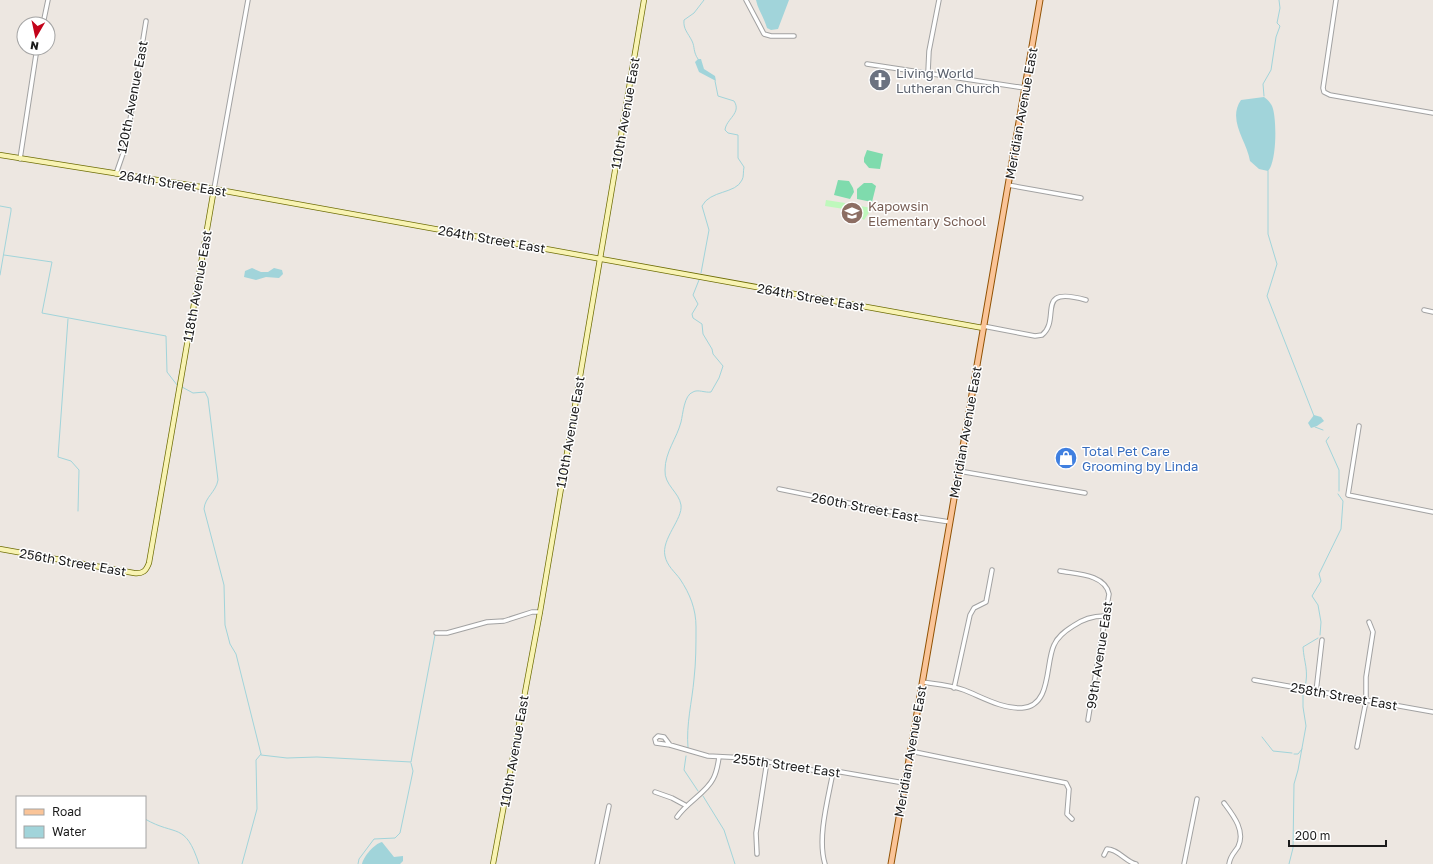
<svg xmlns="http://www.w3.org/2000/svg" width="1433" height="864" font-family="'Golos Text',sans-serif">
<rect width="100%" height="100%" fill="#ede7e1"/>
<g fill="#bff8bc">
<polygon points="826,200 845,203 844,209 825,206"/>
<polygon points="854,205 872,208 864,220 850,210"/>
</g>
<g fill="#7fdbad">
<polygon points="867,150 883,154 880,169 869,168 864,162 864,158"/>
<polygon points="838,180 849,181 853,188 854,192 850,199 834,195"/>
<polygon points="864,183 872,183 876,186 872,202 857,199 857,189"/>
</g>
<g fill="#a1d4da">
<path d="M756,0H789L778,29L771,30L767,28C764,17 758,10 756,0Z"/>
<polygon points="698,59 701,59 704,69 715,76 716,81 699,72 695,62"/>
<path d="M1264,97C1267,99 1270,102 1272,106C1277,117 1277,162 1268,171L1259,169L1250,161C1247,141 1227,120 1241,100Z"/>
<polygon points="252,268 261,272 268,272 274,268 282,270 283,274 279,278 266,277 256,280 244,277 245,271"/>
<polygon points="1314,415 1321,417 1324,421 1317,426 1311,428 1308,423"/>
<path d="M382,842L394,857L403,856V861L400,864H362C364,856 374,844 382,842Z"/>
</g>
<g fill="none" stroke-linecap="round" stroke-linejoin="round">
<g stroke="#a1d4da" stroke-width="1">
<path d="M698,59C693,52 695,47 692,41C688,33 683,29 684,20L694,13L704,0"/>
<polyline points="1264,96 1263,84 1271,70 1276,37 1280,26 1277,23 1280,8 1279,0"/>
<polyline points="1268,171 1268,234 1277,264 1267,296 1314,416"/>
<polyline points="0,206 11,208 11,211 0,275"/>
<polyline points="4,255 52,262 42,313 166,336 167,372 177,385"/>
<path d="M701,273L709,230L702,206C710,190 736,194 742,180C744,177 743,171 744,167L738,158V135L728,133L725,130C726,119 742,113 734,101L718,96L715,81"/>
<polyline points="68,319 58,457 71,461 79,470 78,511"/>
<path d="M182,387L193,393L205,392L208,398L218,480C216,492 205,497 204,509L224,585L225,625L230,644L236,654L261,754"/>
<polyline points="1315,427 1323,430"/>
<polyline points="1329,437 1326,441 1339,470 1339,491"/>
<polyline points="1320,635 1321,622 1318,605 1312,596 1321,581 1319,574 1341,529 1343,501 1338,494"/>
<path d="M1305,687C1309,670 1304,663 1303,647L1318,638"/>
<polyline points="1262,737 1273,751 1292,753"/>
<path d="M688,748C686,724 692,702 694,679C696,662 696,644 696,627C696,609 690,594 680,579C675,572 667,566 665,556C661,539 683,519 681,505C679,492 664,485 665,470C665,452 677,438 681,422C683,414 684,395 693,392C698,389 705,393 711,392L719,378L723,366L713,354L712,349L703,334L702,324L693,318L692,314L698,304L693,295L699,280"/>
<polyline points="1294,754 1298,754 1302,749"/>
<polyline points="261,755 287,758 317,757 411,762 435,635"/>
<polyline points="686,756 684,770 698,791"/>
<polyline points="703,796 724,830 735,864"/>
<path d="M145,819C176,837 185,821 199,864"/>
<polyline points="242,864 257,809 256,760 261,754"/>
<polyline points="358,864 359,859 374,839 395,838 400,833 413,771 411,763"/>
<polyline points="1289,864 1293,848 1294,784 1298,770 1306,726 1303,707 1303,693"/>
</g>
<g stroke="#a2a2a2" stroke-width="5.5">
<g id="street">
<polyline points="746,0 764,34 771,36 794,36"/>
<polyline points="1336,0 1323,88 1324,92 1330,95 1433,113"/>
<polyline points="43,24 48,0"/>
<polyline points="867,64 1025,88"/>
<polyline points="928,72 929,51 939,0"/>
<polyline points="20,159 37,48"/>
<polyline points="116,174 126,145 146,21"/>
<polyline points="1008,185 1081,198"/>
<polyline points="214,189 248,0"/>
<polyline points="1424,310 1433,312"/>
<path d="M983,326L1035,336L1042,335C1062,319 1033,285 1086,300"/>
<polyline points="1359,426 1348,495 1433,512"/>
<polyline points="959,471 1085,493"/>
<polyline points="779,489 917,517 950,522"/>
<path d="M1060,571C1076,574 1105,574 1109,594L1088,720"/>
<polyline points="436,633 447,633 487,622 504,621 532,612 540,612"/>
<polyline points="1254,680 1433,712"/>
<path d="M922,682C936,684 951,685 964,690C982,697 1002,709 1022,708C1052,706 1045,664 1054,645C1058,636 1065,631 1073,626C1083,619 1092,616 1104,616"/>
<polyline points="954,688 970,615 974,608 986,602 992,570"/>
<polyline points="1316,692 1322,640"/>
<polyline points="670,745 664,737 658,736 655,739 656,743 670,745 708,756 747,758 823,772 841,772 904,783"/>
<polyline points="1357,747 1366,701 1366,677 1373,632 1369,622"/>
<polyline points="910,751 1066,783 1069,789 1067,814 1072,819"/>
<polyline points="655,792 672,798 685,805"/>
<path d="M1224,803C1233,815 1246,831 1238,847C1234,853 1230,856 1229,864"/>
<path d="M677,817C687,802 706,793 713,779C717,772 718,764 719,757"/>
<polyline points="757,854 756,833 767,761"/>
<path d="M1104,855L1107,849C1118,849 1126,862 1136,864"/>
<polyline points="597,864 609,806"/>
<path d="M825,864C817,838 828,799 833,772"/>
<polyline points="1184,864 1197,799"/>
</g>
</g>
<g stroke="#6e6d06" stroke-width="6">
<g id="secondary">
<polyline points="0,155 214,189 983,328"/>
<path d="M0,549L134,573C143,574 146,571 149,563L214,189"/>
<polyline points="493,864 540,612 644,0"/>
</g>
</g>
<g stroke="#905103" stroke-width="7">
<polyline id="primary" points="891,864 1040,0"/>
</g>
<use href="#street" stroke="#fff" stroke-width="3.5"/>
<use href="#secondary" stroke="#f8f3b3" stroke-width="4.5"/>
<use href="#primary" stroke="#fac498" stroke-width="5"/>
</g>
<defs>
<g id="church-disc" transform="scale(1.15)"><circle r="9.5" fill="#6b7280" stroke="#fff"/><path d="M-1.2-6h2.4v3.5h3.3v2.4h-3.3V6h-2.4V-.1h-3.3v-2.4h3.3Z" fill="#fff"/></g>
<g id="school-disc" transform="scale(1.15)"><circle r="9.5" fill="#8d6e63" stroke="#fff"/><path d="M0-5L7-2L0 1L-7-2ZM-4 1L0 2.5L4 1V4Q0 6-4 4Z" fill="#fff"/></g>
<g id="shop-disc" transform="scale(1.15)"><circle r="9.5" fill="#3f7fe0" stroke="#fff"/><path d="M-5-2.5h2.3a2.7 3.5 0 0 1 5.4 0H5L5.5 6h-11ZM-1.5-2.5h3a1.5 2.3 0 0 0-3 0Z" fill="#fff"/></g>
</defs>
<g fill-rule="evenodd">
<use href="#church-disc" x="880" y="80"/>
<use href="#school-disc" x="852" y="213"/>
<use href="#shop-disc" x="1066" y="458"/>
</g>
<g text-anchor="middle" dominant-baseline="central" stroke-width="3" stroke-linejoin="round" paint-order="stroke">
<g font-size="13" fill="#5b616d" stroke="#fff" text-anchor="start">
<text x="896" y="73">Living World<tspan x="896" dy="15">Lutheran Church</tspan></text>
</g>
<g font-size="13" fill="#1b1b1b" stroke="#fff">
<text transform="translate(132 97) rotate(-79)">120th Avenue East</text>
<text transform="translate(625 113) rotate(-80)">110th Avenue East</text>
<text transform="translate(1021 113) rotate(-80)">Meridian Avenue East</text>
<text transform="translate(173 183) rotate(9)">264th Street East</text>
<text transform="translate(492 239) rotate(10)">264th Street East</text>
<text transform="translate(197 286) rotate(-80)">118th Avenue East</text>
<text transform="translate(811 297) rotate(10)">264th Street East</text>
<text transform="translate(570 432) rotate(-80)">110th Avenue East</text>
<text transform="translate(965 432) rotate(-80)">Meridian Avenue East</text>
<text transform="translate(865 507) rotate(11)">260th Street East</text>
<text transform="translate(73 562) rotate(10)">256th Street East</text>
<text transform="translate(1099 655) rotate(-81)">99th Avenue East</text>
<text transform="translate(1344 696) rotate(10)">258th Street East</text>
<text transform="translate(514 751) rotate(-80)">110th Avenue East</text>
<text transform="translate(910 751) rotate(-80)">Meridian Avenue East</text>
<text transform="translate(787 765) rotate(8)">255th Street East</text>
</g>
<g font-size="13" fill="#785e54" stroke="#fff" text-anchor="start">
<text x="868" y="206">Kapowsin<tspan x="868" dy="15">Elementary School</tspan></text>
</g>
<g font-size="13" fill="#366cbe" stroke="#fff" text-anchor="start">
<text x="1082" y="451">Total Pet Care<tspan x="1082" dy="15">Grooming by Linda</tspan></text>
</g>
</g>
<rect x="16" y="796" width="130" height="52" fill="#ffffff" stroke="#a4a4a4"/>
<rect x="24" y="809" width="20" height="6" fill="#fac498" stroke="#a4a4a4"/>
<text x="52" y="816" font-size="12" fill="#1b1b1b">Road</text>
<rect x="24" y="826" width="20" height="12" fill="#a1d4da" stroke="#a4a4a4"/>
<text x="52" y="836" font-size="12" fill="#1b1b1b">Water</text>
<g transform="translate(36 36) rotate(189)"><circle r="19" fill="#ffffff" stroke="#a4a4a4"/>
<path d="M0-3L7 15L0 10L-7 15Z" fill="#c3031a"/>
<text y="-6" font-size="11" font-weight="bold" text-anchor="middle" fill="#1b1b1b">N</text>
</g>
<path d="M1289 840v6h97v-6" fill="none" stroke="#1b1b1b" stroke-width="2"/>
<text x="1295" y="840" font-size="12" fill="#1b1b1b" stroke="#ffffff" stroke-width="3" paint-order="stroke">200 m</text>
</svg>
